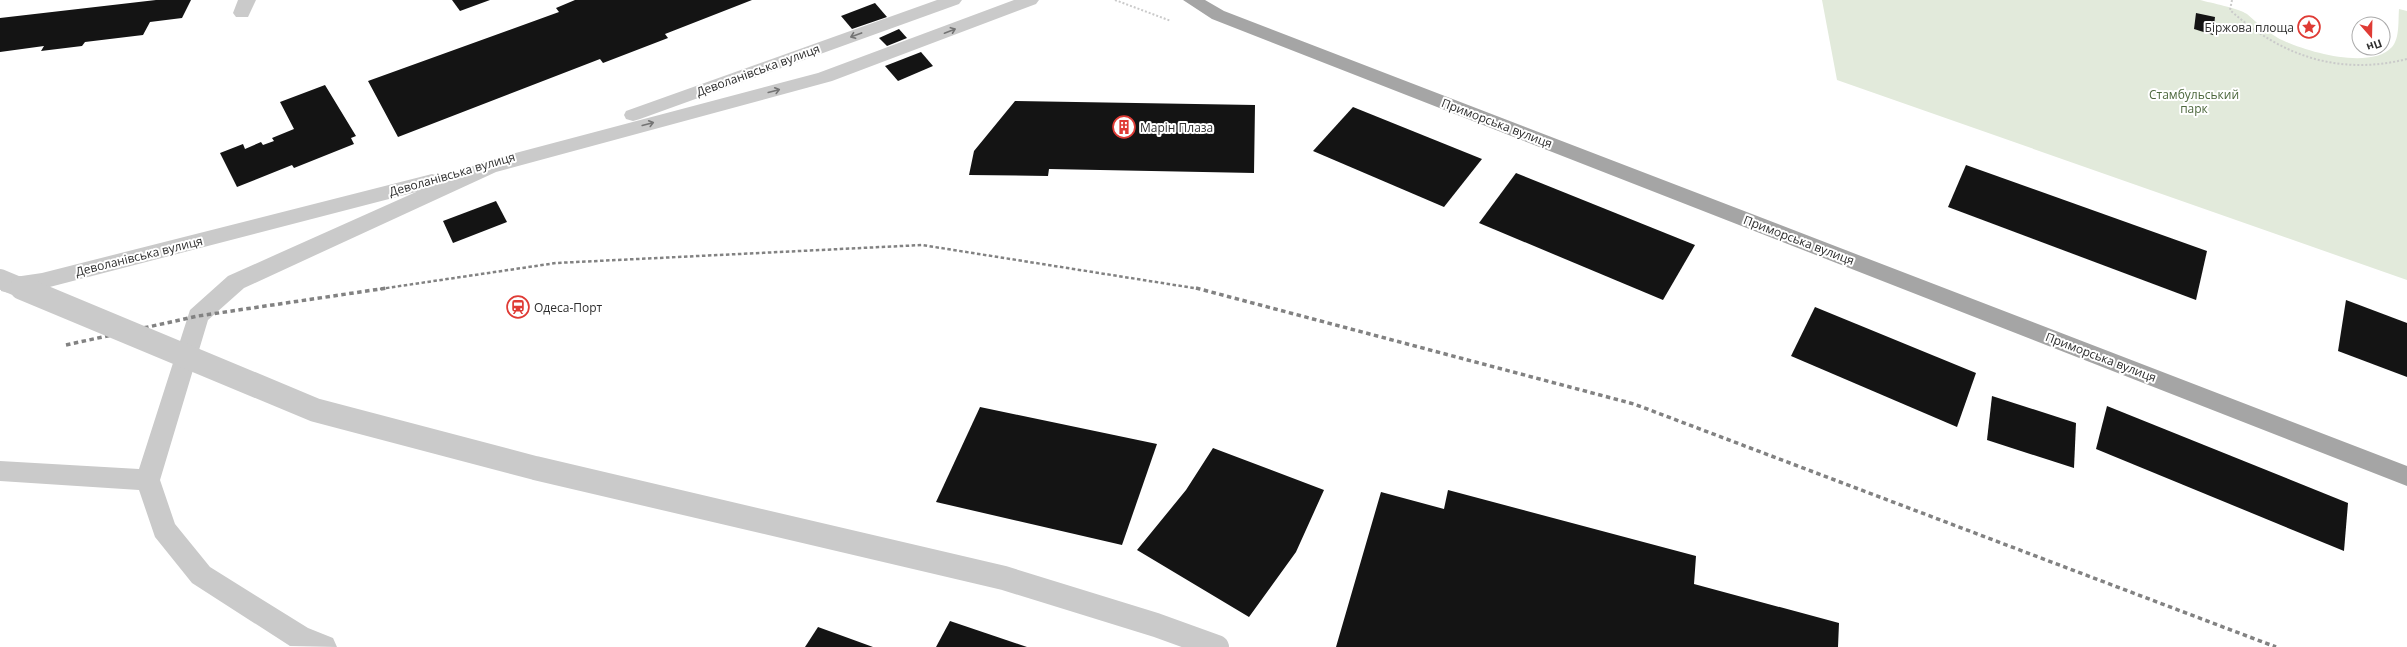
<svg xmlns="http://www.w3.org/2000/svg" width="2407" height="647" font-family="'Open Sans',sans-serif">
<rect width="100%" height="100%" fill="#fff"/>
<path fill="#e2eadb" d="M1822,0H2200C2211,3 2238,8 2247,14C2257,23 2266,31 2278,38C2302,51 2370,71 2392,47C2400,38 2398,20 2399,9L2407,11V280L1837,80Z"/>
<g fill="#141414">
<polygon points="156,0 191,0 182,18 150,22 143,35 85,42 82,46 41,51 44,46 0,52 0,18"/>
<polygon points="452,0 490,0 460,11"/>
<polygon points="575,0 752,0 665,34 668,38 603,63 600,59 398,137 368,81 559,12 556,8"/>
<polygon points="875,3 887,17 852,29 841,16"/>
<polygon points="2196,13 2215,17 2213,35 2194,29"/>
<polygon points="899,29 907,38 887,46 879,38"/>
<polygon points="921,52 933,66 898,81 885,66"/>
<polygon points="325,85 356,136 351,138 354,144 294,168 292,165 237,187 220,153 243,144 245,149 261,142 263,145 274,141 272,138 294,129 280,102"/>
<polygon points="1015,101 1255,105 1254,173 1049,169 1048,176 969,175 974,151"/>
<polygon points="1353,107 1482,159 1444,207 1313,151"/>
<polygon points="1966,165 2207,251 2196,300 1948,207"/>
<polygon points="1516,173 1695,245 1663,300 1479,223"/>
<polygon points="496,201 507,222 453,243 443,221"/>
<polygon points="2346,300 2407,323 2407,377 2338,351"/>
<polygon points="1815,307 1976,373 1957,427 1791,356"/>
<polygon points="1992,396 2076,423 2074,468 1987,440"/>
<polygon points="2107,406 2348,503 2344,551 2096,449"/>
<polygon points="980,407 1157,444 1122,545 936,502"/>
<polygon points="1213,448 1324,490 1296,552 1249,617 1137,550 1186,490"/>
<polygon points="1448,490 1696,556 1694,584 1839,623 1838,647 1336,647 1381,492 1444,509"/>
<polygon points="950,621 1027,647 936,647"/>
<polygon points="818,627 873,647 805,647"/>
</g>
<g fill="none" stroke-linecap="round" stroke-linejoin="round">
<g stroke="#cacaca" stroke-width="2" stroke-dasharray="2 2" stroke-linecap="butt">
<polyline points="1115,0 1171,21"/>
<path d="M2232,0L2230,10C2281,56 2339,76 2407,59"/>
</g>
<g fill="#cacaca" fill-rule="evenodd">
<polygon points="238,0 256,0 248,17 236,17 233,13"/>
<polygon points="937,0 962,0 959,4 640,119 633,121 626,119 624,115 626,111"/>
<polygon points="1014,0 1039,0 1036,4 832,81 496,172 244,288 208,320 160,480 175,524 210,567 308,628 333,638 337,647 290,646 192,583 155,537 139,490 0,481 0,461 139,469 190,310 228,276 416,192 42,289 9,293 1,291 1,279 42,273 432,174 439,176 442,180 482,162 818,73"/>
</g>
<polygon fill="#a5a5a5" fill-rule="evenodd" points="1183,0 1205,0 1224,11 2407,466 2407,486 1212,19"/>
<polyline stroke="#828282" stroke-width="2.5" stroke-dasharray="3.5 2.5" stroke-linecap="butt" points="380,289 556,263 922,245 1200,289"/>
<g stroke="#828282" stroke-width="3.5" stroke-dasharray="4.5 3.5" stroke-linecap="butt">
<polyline points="1196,288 1634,404 2276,647"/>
<polyline points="66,345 198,316 387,288"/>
</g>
<polyline stroke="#cacaca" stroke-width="20" points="0,279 24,289"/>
<polyline stroke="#cacaca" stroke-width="24" points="22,288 315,410 535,468 1004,578 1156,625 1217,647"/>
</g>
<defs><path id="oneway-shaft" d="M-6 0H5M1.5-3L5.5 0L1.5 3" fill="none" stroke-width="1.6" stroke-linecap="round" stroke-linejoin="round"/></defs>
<g stroke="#747474">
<use href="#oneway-shaft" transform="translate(950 31) rotate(-21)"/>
<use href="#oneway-shaft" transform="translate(856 35) rotate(160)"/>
<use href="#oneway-shaft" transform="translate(774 91) rotate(-15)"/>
<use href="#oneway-shaft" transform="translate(648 124) rotate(-15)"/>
</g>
<defs>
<g id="sight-ring" transform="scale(1.15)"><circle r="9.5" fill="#fff" stroke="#df3b35" stroke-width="1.5"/><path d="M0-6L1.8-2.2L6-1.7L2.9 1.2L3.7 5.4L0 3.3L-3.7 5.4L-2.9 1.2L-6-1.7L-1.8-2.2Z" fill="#df3b35"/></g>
<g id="building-ring" transform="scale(1.15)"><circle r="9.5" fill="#fff" stroke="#df3b35" stroke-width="1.5"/><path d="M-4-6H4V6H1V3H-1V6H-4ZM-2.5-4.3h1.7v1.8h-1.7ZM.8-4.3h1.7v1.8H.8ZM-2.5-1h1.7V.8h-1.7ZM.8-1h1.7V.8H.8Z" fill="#df3b35"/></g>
<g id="station-ring" transform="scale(1.15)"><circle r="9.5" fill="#fff" stroke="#df3b35" stroke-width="1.5"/><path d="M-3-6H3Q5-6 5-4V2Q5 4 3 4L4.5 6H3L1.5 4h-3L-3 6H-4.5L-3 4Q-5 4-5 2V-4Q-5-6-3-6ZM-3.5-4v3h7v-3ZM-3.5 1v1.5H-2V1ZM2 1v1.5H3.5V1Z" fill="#df3b35"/></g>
</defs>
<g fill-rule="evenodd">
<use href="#sight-ring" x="2309" y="27"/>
<use href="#building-ring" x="1124" y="127"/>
<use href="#station-ring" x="518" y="307"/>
</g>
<g text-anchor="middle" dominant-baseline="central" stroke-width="4" stroke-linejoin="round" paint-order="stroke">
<g font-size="12" fill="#2d2d2d" stroke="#fff" text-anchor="start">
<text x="2294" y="27" text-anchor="end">Біржова площа</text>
<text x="1140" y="127">Марін Плаза</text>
<text x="534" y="307">Одеса-Порт</text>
</g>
<g font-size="12" fill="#2d2d2d" stroke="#fff">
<text transform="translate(758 70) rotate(-20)">Деволанівська вулиця</text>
<text transform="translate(1497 123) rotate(21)">Приморська вулиця</text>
<text transform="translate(452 174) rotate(-16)">Деволанівська вулиця</text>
<text transform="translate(1799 240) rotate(21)">Приморська вулиця</text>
<text transform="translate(139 256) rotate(-14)">Деволанівська вулиця</text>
<text transform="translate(2101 357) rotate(21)">Приморська вулиця</text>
</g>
<g font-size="12" fill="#4c673c" stroke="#fff">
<text x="2194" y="94">Стамбульський<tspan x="2194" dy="14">парк</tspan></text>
</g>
</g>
<g transform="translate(2371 36) rotate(160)"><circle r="19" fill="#ffffff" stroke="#ababab"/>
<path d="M0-3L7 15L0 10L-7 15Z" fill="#df3b35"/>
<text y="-6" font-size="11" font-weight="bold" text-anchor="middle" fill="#2d2d2d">Пн</text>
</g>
</svg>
